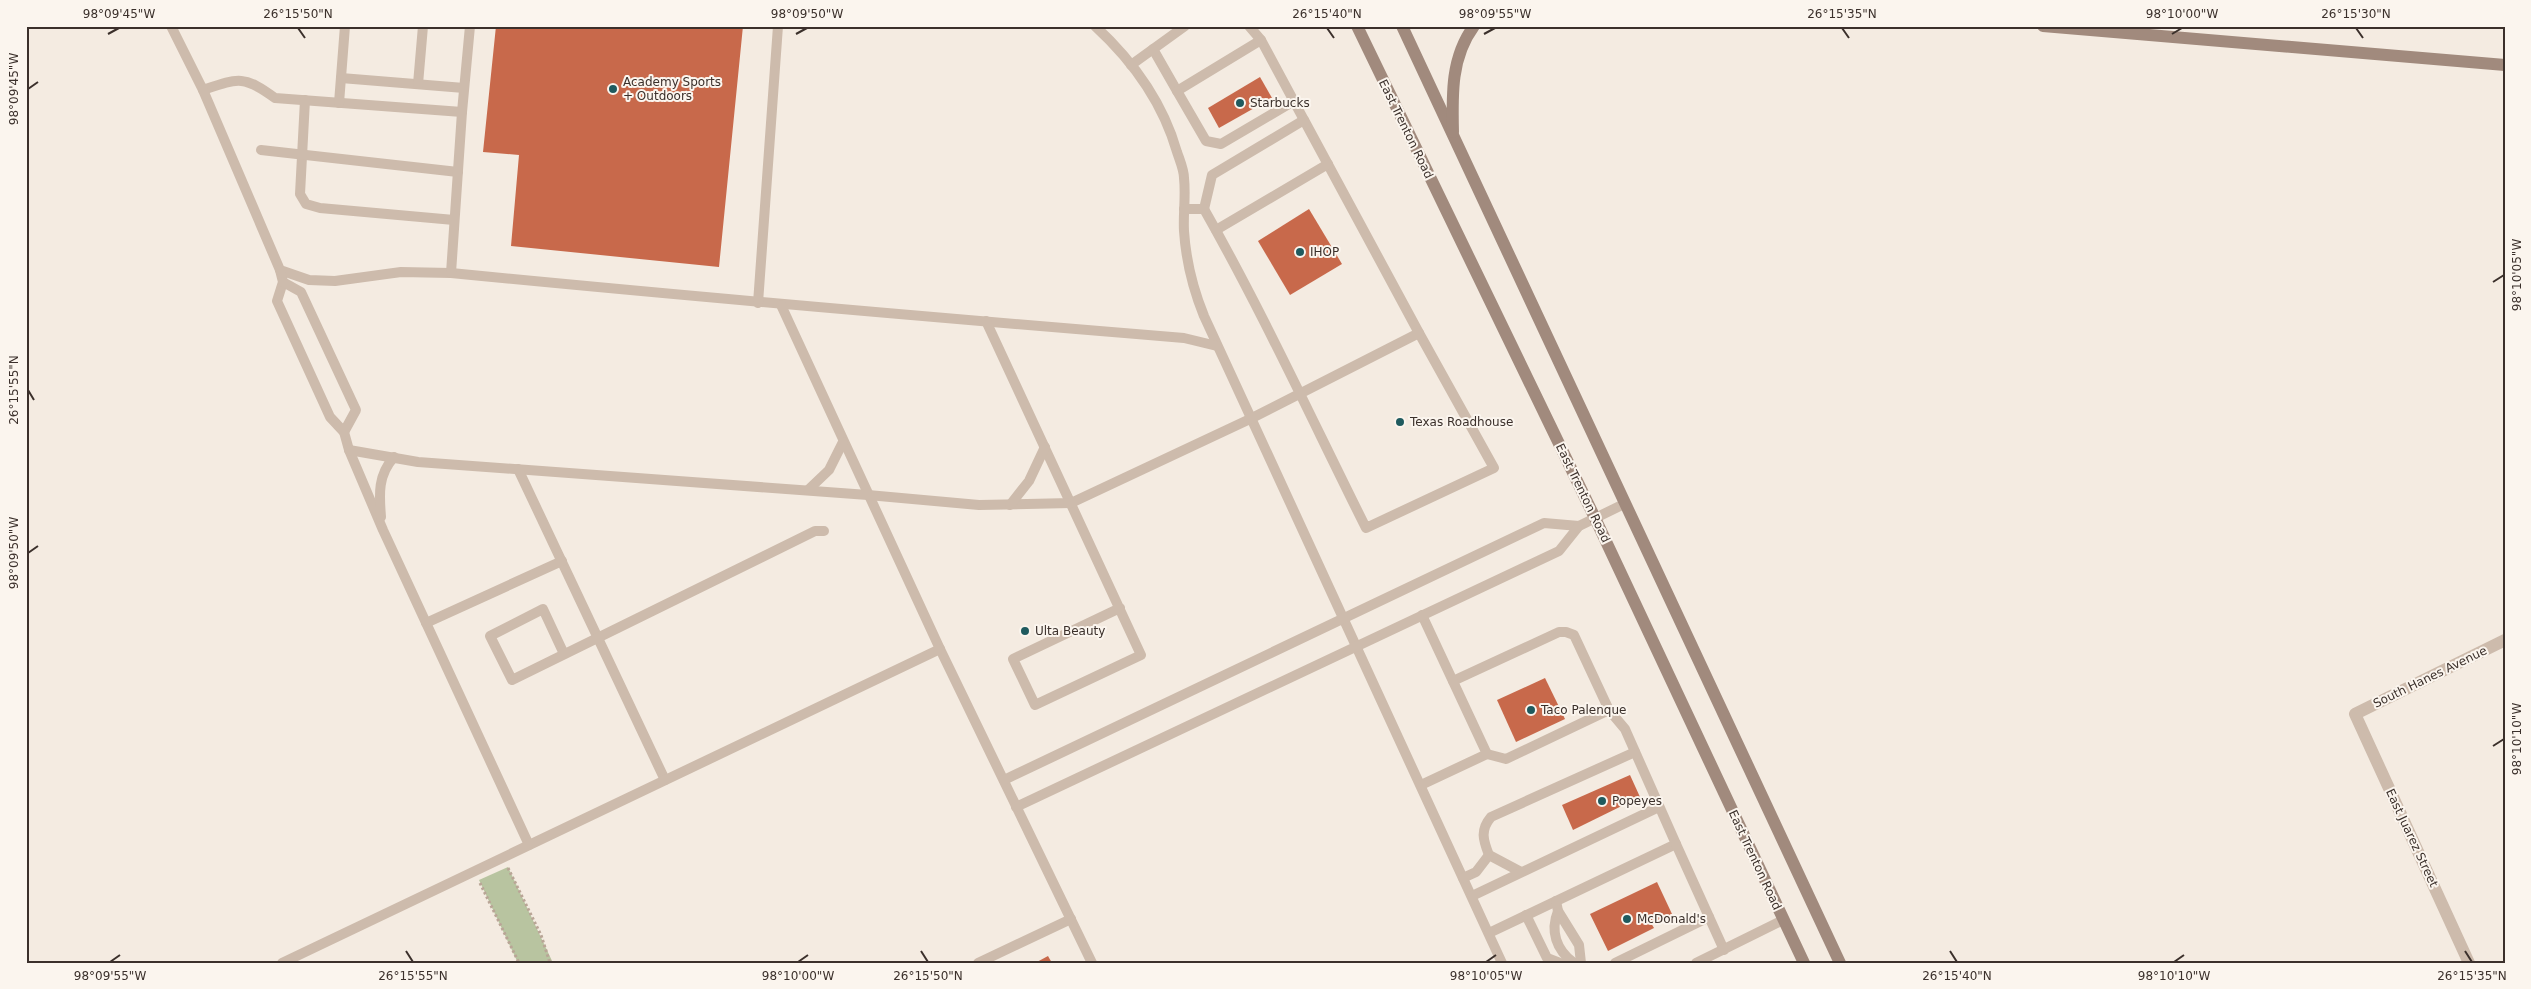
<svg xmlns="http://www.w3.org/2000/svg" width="2531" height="989" font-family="'DejaVu Sans',sans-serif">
<rect width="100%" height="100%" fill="#f4ebe1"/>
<polygon fill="#b8c4a0" points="508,867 553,963 518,963 479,880"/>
<g fill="#c8694b">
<polygon points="496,26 743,26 719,267 511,246 519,155 483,152"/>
<polygon points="1260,77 1272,98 1219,128 1208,108"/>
<polygon points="1309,209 1342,264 1290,295 1258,241"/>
<polygon points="1545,678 1565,719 1516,742 1497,700"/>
<polygon points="1630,775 1640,797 1573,830 1562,805"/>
<polygon points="1657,882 1672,914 1651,923 1654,928 1608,951 1590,914"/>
<polygon points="1048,956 1052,963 1035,963"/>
</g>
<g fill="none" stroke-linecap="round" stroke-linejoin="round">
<g stroke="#b9a596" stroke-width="3" stroke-dasharray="2.5 2.5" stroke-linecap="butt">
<polyline points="508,868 541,935 550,963"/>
<polyline points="480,883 519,963"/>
</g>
<g stroke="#cdbbac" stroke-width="10">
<path d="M171,26L203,90C238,78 244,75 275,98L462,112"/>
<path d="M1095,26C1133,61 1163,103 1177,152C1180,161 1184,170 1184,178C1186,196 1183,214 1184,231C1186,261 1193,289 1204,316L1502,963"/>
<polyline points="1249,26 1261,40 1304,120"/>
<polyline points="1153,49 1177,91 1261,40"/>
<polyline points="1131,65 1185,26"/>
<polyline points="341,78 464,88"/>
<polyline points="418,84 423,26"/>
<path d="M203,90L280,270L309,280L335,281L401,272L451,273C695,297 939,318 1184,338L1217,346"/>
<polyline points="1177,91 1206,141 1221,144 1294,101"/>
<polyline points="305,100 300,194 306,204 320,208 454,220"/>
<polyline points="339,103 345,26"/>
<polyline points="261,150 458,172"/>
<polyline points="1204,209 1212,175 1304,120 1419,333"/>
<polyline points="1216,230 1328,164"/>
<polyline points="280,270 283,282 277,301 330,417 344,432 349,450 383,530 529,845"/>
<polyline points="451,273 462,112 470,26"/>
<polyline points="283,282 301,292 356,410 344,432"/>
<polyline points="758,303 778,26"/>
<polyline points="781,305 940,649 1092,963"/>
<path d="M986,321C1038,433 1090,544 1141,655L1035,705L1013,659L1120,608"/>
<path d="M349,450L418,462L868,495L979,505L1071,503L1250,419L1419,333L1494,468L1366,528C1313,422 1263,313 1204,209H1184"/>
<polyline points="518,469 665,780"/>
<polyline points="808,490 829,470 843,442"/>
<polyline points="1010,505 1029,481 1045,447"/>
<path d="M381,517C379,493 378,475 394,457"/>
<polyline points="426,623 562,561"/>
<polyline points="564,654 543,609 490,636 512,680 815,531 824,531"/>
<polyline points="1453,681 1559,632 1566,632 1574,635 1609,710 1625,729 1676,844 1489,933"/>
<polyline points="1487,754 1506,759 1609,710"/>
<polyline points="1004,780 1544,523 1579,526"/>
<polyline points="1421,785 1487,754 1422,615"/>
<polyline points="1016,807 1559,551 1579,526 1624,504"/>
<polyline points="1676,844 1724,950"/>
<path d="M1521,872L1489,855C1483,840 1480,830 1491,817L1635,752"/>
<polyline points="1463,878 1476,872 1489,855"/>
<polyline points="1472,896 1659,807"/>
<polyline points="1556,901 1558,911 1579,945 1581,963"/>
<path d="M1558,911C1550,931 1556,950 1574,963"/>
<polyline points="1526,915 1547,958 1560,963"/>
<polyline points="282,963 940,649"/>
<polyline points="978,963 1071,919"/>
<polyline points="1615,963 1709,917"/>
<polyline points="1696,963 1783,920"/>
</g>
<polyline stroke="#cdbbac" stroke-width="12" points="2469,963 2355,714 2505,640"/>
<g stroke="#a18a7d" stroke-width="12">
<polyline points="1357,26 1595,518 1804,963"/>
<polyline points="1402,26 1840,963"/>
<polyline points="2043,26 2505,65"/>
<path d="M1453,132C1452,94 1451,57 1474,26"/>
</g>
</g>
<path fill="none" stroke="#3b302b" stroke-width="2" d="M298,28L305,38M1327,28L1334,38M1842,28L1849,38M2356,28L2363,38M108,34L119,28M796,34L807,28M1484,34L1495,28M2172,34L2182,28M28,89L38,82M2493,282L2504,275M28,390L34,400M28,553L38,546M2493,746L2504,739M406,951L413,962M921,951L928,962M1950,951L1957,962M2465,951L2472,962M110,962L120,955M798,962L808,955M1486,962L1496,955M2174,962L2184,955"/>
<g fill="#1f5a5e" stroke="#fbf5ee" stroke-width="2">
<circle cx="613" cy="89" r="5"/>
<circle cx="1240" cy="103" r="5"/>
<circle cx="1300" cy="252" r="5"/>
<circle cx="1400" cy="422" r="5"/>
<circle cx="1025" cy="631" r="5"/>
<circle cx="1531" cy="710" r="5"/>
<circle cx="1602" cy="801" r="5"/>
<circle cx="1627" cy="919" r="5"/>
</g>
<g text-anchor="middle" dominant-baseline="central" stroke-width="4" stroke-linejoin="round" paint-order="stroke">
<g font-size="12" fill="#3b302b" stroke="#fbf5ee" text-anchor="start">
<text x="623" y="82">Academy Sports<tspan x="623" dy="14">+ Outdoors</tspan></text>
<text x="1250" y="103">Starbucks</text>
<text x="1310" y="252">IHOP</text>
<text x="1410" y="422">Texas Roadhouse</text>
<text x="1035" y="631">Ulta Beauty</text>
<text x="1541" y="710">Taco Palenque</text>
<text x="1612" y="801">Popeyes</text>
<text x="1637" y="919">McDonald's</text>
</g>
<g font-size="12" fill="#3b302b" stroke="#fbf5ee">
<text transform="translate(1406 129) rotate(64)">East Trenton Road</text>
<text transform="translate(1583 493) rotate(64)">East Trenton Road</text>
<text transform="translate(2430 677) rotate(-26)">South Hanes Avenue</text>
<text transform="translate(2412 838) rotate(65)">East Juarez Street</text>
<text transform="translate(1755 860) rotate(65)">East Trenton Road</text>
</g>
</g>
<rect width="2531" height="989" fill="none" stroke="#fbf5ee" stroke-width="55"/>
<rect x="28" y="28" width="2476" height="934" fill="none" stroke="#3b302b" stroke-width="2"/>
<g font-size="12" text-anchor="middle" fill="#3b302b">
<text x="119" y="18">98°09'45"W</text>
<text x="298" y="18">26°15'50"N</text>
<text x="807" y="18">98°09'50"W</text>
<text x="1327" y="18">26°15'40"N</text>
<text x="1495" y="18">98°09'55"W</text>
<text x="1842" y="18">26°15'35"N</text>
<text x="2182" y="18">98°10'00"W</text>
<text x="2356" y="18">26°15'30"N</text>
<text transform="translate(14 89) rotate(-90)" y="4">98°09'45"W</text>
<text transform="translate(2517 275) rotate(-90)" y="4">98°10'05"W</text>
<text transform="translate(14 390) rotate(-90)" y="4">26°15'55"N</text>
<text transform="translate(14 553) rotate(-90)" y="4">98°09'50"W</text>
<text transform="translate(2517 739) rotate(-90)" y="4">98°10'10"W</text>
<text x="110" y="980">98°09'55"W</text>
<text x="413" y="980">26°15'55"N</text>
<text x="798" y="980">98°10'00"W</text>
<text x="928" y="980">26°15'50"N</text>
<text x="1486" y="980">98°10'05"W</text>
<text x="1957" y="980">26°15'40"N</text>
<text x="2174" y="980">98°10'10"W</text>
<text x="2472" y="980">26°15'35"N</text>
</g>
</svg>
